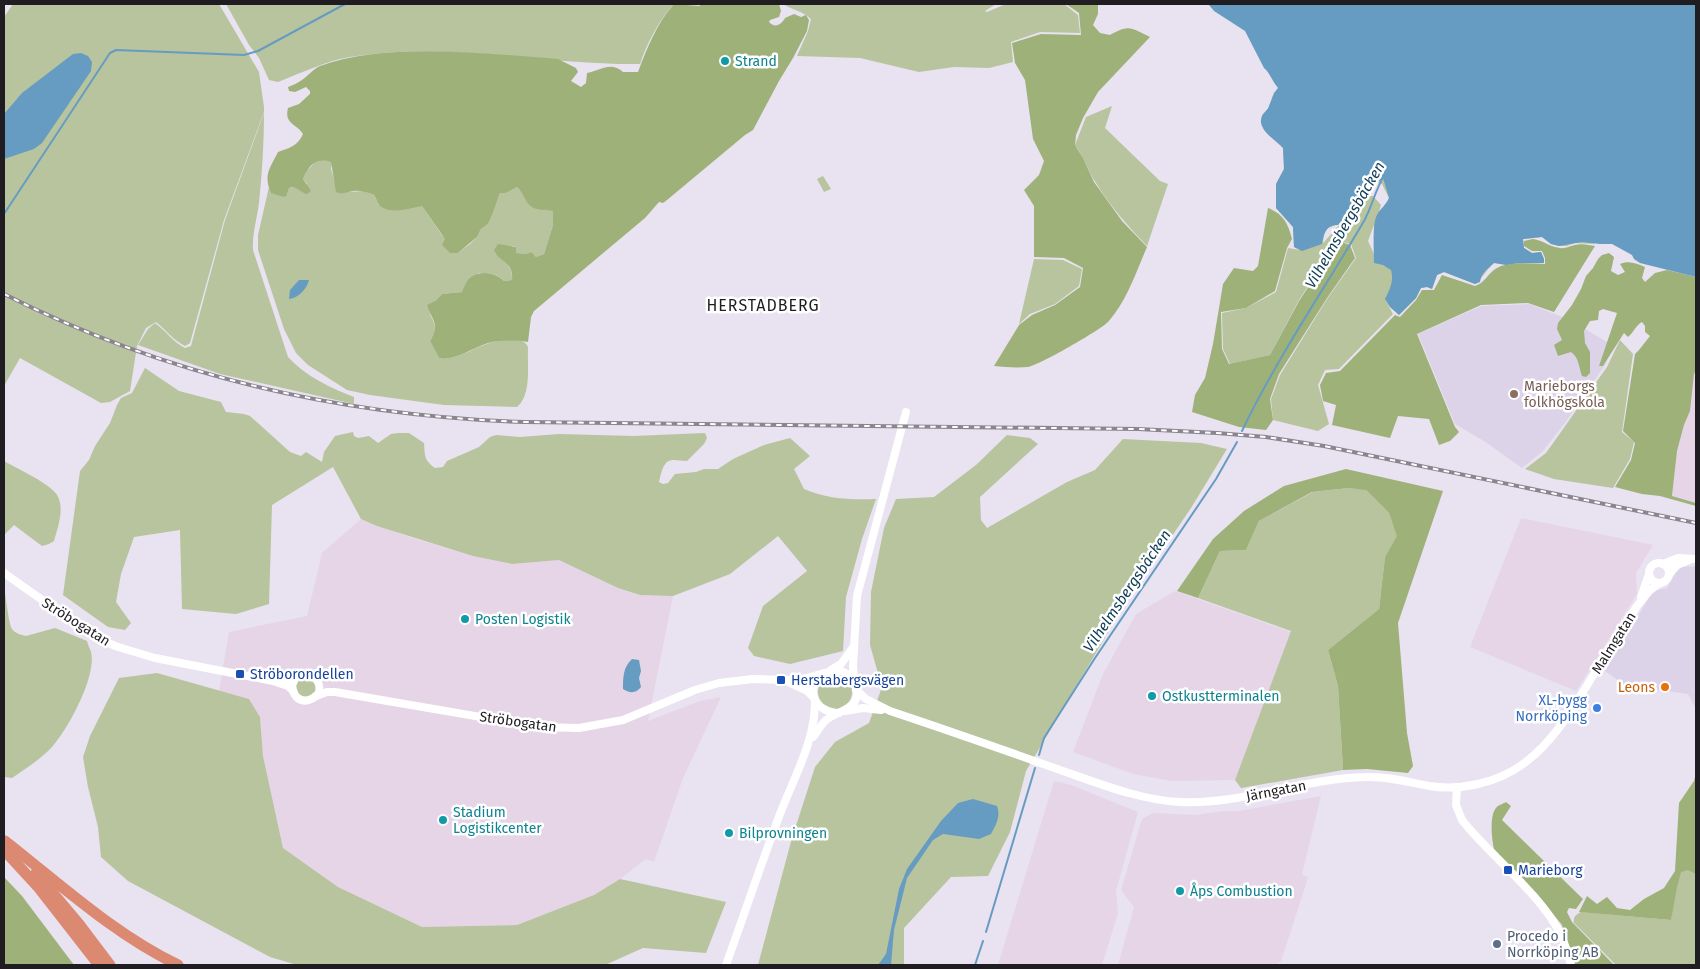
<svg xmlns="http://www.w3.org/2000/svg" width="1700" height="969" font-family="'Fira Sans',sans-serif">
<rect width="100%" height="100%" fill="#e9e2f1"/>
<g fill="#ddd3e8">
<polygon points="1529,304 1570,320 1612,345 1605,365 1565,423 1543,451 1522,468 1484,441 1455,424 1418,334 1481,306"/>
<polygon points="1696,566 1696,709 1688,694 1625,685 1605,671 1650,596 1657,590 1667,588 1676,572 1682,567"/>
</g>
<g fill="#e6d5e7">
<polygon points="1696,370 1696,503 1672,496 1677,451 1684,425 1690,411 1694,374"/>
<polygon points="1521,518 1653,545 1636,573 1637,594 1576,691 1470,647"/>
<polygon points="361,519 406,536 473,556 512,564 559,560 618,588 640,595 673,596 648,721 700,701 721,697 683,778 654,862 646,859 620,879 594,895 517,925 422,927 338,887 283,848 263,756 260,717 249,699 219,691 229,632 307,616 322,553"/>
<polygon points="1175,591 1291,632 1235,780 1172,781 1133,774 1073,752 1103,674 1136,614"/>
<polygon points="1054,781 1071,785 1138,812 1116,891 1118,913 1102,965 998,965"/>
<polygon points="1321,796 1302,874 1308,878 1281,961 1276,965 1118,965 1134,907 1121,890 1142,819 1153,813 1195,815 1225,811 1239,811"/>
</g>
<g fill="#b7c49e" fill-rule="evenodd">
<path d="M13,4H219L259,72L264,107V112L224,220L190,343L185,346C173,340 166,330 156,322L146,328L137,346L130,391L110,402L101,403L20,358L4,386V17Z"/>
<path d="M226,4H674C659,20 647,43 640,64C544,65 446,41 350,57C326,61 301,73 278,82L269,80L259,58L249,45Z"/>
<path d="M783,4H996L985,11L987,12L1006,4H1064L1078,15L1080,33L1040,32L1011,42L1013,62L989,68L954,67L919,72L860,58L797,56L808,31L811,19C803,11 792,10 783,4Z"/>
<path d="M1274,92L1595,244L1574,243L1567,246H1559L1551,244L1542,237L1523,239L1524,248L1532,253L1541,252L1544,259V263C1527,263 1510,265 1494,263C1487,269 1480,281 1475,284L1444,272L1437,275L1432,289L1427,287L1421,288L1416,298L1399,315L1390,307L1385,299L1393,314L1339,369L1325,370L1318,385L1329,424L1318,431L1273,420L1271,399L1280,375L1327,299L1356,258L1351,244L1338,241L1299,300L1270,355L1230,364L1223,349L1222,313L1246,308L1276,292L1288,248L1300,250L1294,247L1293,227L1276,208V184L1284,169L1283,148L1264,130L1261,121L1263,114L1268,109ZM1377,183L1382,184L1389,198L1385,206L1379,212L1381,205L1373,196H1360ZM1341,223L1324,242L1323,243C1325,225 1328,229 1341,223ZM1374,225V254L1368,241Z"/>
<path d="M1112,106L1105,128L1160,181L1168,184L1147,246C1128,226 1110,206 1096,183C1088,171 1084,157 1075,145L1086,117Z"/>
<path d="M264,113C264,143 262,173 259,203C257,219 252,234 253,250L288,357C305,376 331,388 354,397V404L220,374L138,345L148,329L155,323C166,331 173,342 185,348L191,346L225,220Z"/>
<path d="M324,159L332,162L331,169L336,187L348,192L363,191L374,195L379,205L422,206L441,234L458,253L470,244L477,237L481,229L488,224L493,213L500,193H506L517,187L521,190L525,196L553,211V225L544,254L536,257L532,252L525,254L515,253L516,247L513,246L495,253C504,261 513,266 512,280L504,281C497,273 489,273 479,273L462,292L442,294L435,301L430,314C436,327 437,327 430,341L439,358C450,362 473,349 484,345C493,341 502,340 512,340C519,340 525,340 528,347C527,366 532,394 517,407L444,405L370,395L347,390L308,365L296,353L284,329L258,250V235L269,187L271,193L287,195L289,188H298L307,184L303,179L307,171L317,160Z"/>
<polygon points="823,176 831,189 824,192 817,179"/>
<polygon points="1034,259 1063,260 1082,269 1079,286 1055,304 1030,314 1019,324"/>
<polygon points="1620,340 1633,354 1622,432 1634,442 1630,459 1613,488 1554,479 1525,469 1546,453 1607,367"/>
<path d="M145,368L179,391L221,402L226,412L244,414L250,416L290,452L301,456L306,452L322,462L324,452L335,436L353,432L354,436L358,438L369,436L378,443L391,434L398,433H409L424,443C425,456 424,460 435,468L443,467L447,461L479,447L490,437L496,435L520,437L559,434L634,436L705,433L707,438L704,444L687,461C682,461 678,460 674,460C663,459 661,474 659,482L663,484L668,483L675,474L696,472L704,469H718L733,459L764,445L790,438L810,456L794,469L804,489C827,499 850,500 876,499L862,539L846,597L843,651L790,664L754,656L748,648L763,606L807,571L778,536L730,574L673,596L640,595L618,588L559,560L512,564L473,556L377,526L361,519L333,467L272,505L269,604L236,614L182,609L180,530L134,537L121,574L116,602L131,623L125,630L108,627L63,595L80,471L89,460L95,446L110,423L117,405L121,398L132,393Z"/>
<polygon points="1007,435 1030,438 1038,444 980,497 981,520 987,528 1067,482 1095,470 1123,439 1201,443 1227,449 1191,508 1119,614 1026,771 1010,832 988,876 951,877 904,928 904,965 758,965 792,838 815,767 835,742 869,723 882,687 870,645 871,592 884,528 896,499 934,497 976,465"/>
<path d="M4,461C16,468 51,484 57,495C65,508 58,527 54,541L49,544L42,546L14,525L4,535Z"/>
<polygon points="1349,488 1365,489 1389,513 1398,536 1385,557 1379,609 1328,650 1338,686 1343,770 1241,788 1235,780 1291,631 1198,598 1220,551 1246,550 1259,521 1313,492"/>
<path d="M4,585C5,592 9,626 12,629C15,633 21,635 26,636L55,628L87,641C88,645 90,649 91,652C97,676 68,729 52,747C41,759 25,769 12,778L4,777Z"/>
<polygon points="157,673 249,699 260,717 263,756 283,848 338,887 422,927 517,925 594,895 620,879 726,902 706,953 643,948 605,965 297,965 270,957 128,881 101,857 98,827 88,787 83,757 90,736 119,678"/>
<circle cx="835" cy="692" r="17"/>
<circle cx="306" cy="687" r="10"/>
<path d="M1696,786V965H1616L1574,923C1573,916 1576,915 1581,912L1671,920L1682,809Z"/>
</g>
<g fill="#9eb179">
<path d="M674,4L700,6V4H779L781,11L779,17L770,20L769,22C775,29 782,24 785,18L794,14L801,17L806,15L809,20L807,31L793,58L779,81L753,130L745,135L667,200L663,203L659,202L645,218L534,311L531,317L528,342C514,340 502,340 488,343C475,347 452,362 439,358L430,341C440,323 433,323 427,305L435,301L442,294L462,292C464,288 466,281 470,278C480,270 495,272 504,281L512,280C514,261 498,262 494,250L498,244L516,247V253L525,254L532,252L536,257L544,254L553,225V211C546,209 538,211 532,207C525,203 524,192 517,187L506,193H500L493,213L488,224L481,229L477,237L458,253H450L442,245L445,239L422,206C409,208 392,215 380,206C378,204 376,198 374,195C366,192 360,190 353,191C346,192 342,195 336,192L331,162C316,157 309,165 303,179L311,191L307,194C299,192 298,186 289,188L287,195L284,197L271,193C263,175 270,168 278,152C289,148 298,146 303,134C296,123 284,124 288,108L299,104L310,94V91L306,87L295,92L289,91L288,87C293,85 298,83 302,80C308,76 313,69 320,66C386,41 487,54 558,59L576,68L578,72L571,81L581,87L586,83L587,73C601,70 611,61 623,72H638C647,48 657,23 674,4Z"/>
<path d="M1066,4H1098V14L1093,25L1100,33L1110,35C1130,24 1131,28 1150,37L1098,92L1083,118L1076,135L1075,145L1083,158L1094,182L1122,221L1147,247C1136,272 1127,301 1108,322C1100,330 1040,365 1028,367C1017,368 1005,367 994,366L1019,325L1032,315L1055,305L1080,287L1083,268L1064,258L1034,257V206L1024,190L1039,175L1044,161L1033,139L1025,80L1015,63L1012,43L1041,34L1081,35L1079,13Z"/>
<path d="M1268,208C1283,214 1288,223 1292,239L1287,248L1275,291L1246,308L1221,312L1222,349L1229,364L1270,355L1299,301L1339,241L1350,245L1355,258L1327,298L1279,374L1270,399L1273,420L1266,430L1239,427L1192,412L1195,395L1205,378L1213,344L1223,284L1234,268L1253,271L1258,266Z"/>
<path d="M1533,239C1543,240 1549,247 1560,248C1566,249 1569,246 1575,245C1581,243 1589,245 1595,246L1554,312L1528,303L1481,305L1417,334L1455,427L1459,432L1450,441L1439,445L1429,419L1398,416L1390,438L1332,425L1336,405L1323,401L1320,385L1326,373L1340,371L1395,315L1400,317L1416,300L1422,290H1434L1442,275L1475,286C1485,283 1488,273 1497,268C1511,261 1530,264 1545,264V258L1542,251H1532L1524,246V241Z"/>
<path d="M1609,253L1614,257L1611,271L1618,275L1625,272L1620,264C1629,260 1637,264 1645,267L1642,278L1645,282L1655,273L1667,270L1696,277V370L1694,374L1690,411L1684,425L1677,451L1672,496L1696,503V506L1660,496L1642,494L1615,487L1631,460L1635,443L1623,431L1635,354L1639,350L1650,336L1645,332V326L1642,322C1636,325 1634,332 1628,337L1624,333L1603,366H1599L1617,313L1603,309L1599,311L1598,320L1590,321L1584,331L1585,343L1590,352V373L1586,377L1582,376C1579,368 1579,357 1571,352L1558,356L1554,345L1562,340L1557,329L1558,323L1572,305L1581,289L1586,276L1593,268L1598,259L1602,255Z"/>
<polygon points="1346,469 1443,491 1398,623 1407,733 1413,766 1408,773 1367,769 1343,770 1338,686 1328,650 1379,609 1385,557 1397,536 1389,513 1366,490 1349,488 1312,492 1259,521 1246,550 1220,551 1198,598 1177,591 1213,539 1244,511 1284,486"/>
<polygon points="1696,773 1696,874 1688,870 1681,872 1677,887 1671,920 1579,912 1587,896 1597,904 1607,897 1617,908 1630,910 1644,899 1664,888 1675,871 1679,803 1694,781"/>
<path d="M1506,802L1511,806L1502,820L1583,899L1576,909L1569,908L1567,912L1572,922L1614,965H1573L1562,925L1541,899L1494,849C1492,840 1489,816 1496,808C1498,805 1503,804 1506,802Z"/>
<polygon points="4,877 22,896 74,965 4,965"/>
</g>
<g fill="#669cc1">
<path d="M1196,4H1696V277L1640,263L1634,259L1632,255L1612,244H1600L1582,242L1559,246L1551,244L1542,237L1523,239L1524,248L1532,253L1541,252L1544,259V263H1518L1506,265L1494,263C1487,269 1481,274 1480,282L1475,284L1444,272L1437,275L1432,289L1427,287L1421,288L1416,298L1399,315L1390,307L1385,299C1390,289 1394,281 1391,270L1383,265L1374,263C1374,252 1372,223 1377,215C1380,209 1386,205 1389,198L1383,178L1353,202L1346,217L1338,225C1326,225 1324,233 1322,244L1302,251L1294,247L1293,227L1276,208V184L1284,169L1283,148C1276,140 1256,129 1262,116C1264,112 1268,110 1269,106C1272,100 1273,93 1278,88C1272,81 1270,73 1264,68L1245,31L1214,11L1209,5Z"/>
<polygon points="81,53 88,56 92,62 91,71 42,143 34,149 4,159 4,114 22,93 73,54"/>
<path d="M299,280H309C307,289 298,298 289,299L290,290Z"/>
<path d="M632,659L639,660L641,671L639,678L641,687C636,694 629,693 623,689C623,678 623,667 632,659Z"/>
<path d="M973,799L997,806C1001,816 996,825 991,834L979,839L943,834L933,840L907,878L894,930L891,965H878L886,954L899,889L907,869L941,821L958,803Z"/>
</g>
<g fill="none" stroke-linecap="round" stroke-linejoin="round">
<g stroke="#669cc1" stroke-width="2">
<polyline points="4,214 110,53 116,50 244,55 258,51 345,4"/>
<path d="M1242,431C1277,358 1323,291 1364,221C1372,207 1375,190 1384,176"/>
<polyline points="1039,755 1044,738 1095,658 1216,479 1237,442"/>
<polyline points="986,932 1035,768"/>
<polyline points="975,965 983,941"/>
</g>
<g stroke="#fff" stroke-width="8">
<circle cx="1659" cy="573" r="10"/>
<polyline points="1663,564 1678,558 1696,559"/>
<polyline points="4,573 96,638 118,647 155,658 273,681 288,686 292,690"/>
<polyline points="1670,573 1677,565 1689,560"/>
<polyline points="1641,597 1649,574"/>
<polyline points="831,670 841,664 854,646"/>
<path d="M277,681C290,680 296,674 308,674C316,677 321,684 319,693C308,705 294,703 292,685L296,677"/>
<polyline points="786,681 807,691 814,698"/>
<polyline points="854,682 853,666 857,596 906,412"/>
<path d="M856,690L866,699L890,711C947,730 1004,750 1060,770C1098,783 1139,800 1180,802C1243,805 1303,778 1366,777C1387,776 1408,782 1429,786C1460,791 1497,783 1523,764C1554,742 1574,706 1594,674C1609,651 1623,628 1637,606L1650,590L1660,583"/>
<polyline points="316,696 327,692 335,692 539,727 579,728 623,720 695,690 719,683 753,679 784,680 803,679 824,673"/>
<polyline points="845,711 863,708 881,710"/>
<path d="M813,737C817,732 820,726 825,721C837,710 865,709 855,684C852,678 847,673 841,671C834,670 828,671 822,675C803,689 816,713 839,713"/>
<path d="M1457,787L1456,805L1462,820C1491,857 1538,891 1560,933C1565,943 1568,954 1571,965"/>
<path d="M726,965C744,915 761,864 780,814C794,777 815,742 815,701"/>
</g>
<g stroke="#dc8971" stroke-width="11">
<path d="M5,841C61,885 114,934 178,965"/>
<polyline points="4,850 39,888 99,965"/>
<polyline points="36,873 79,924 110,965"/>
</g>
<g stroke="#8a858f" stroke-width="4">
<path id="rail" d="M4,294C166,376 343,416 524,422L1138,429L1217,433L1266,437L1324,446L1696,523"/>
</g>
<use href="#rail" stroke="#fff" stroke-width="2" stroke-dasharray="5.5" stroke-linecap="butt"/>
</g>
<g fill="#0f9aa8" stroke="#fff" stroke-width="2">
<circle cx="725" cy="61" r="5"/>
<circle cx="465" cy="619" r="5"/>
<circle cx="1152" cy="696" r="5"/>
<circle cx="443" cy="820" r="5"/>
<circle cx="729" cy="833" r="5"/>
<circle cx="1180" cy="891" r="5"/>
</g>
<circle fill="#8d6e63" stroke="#fff" stroke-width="2" cx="1514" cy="394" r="5"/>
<g fill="#1a4fb4" stroke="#fff" stroke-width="2">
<rect x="235" y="669" width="10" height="10" rx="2.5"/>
<rect x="776" y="675" width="10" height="10" rx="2.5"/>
<rect x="1503" y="865" width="10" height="10" rx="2.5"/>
</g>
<circle fill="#e8710a" stroke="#fff" stroke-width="2" cx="1665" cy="687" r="5"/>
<circle fill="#3f7fe0" stroke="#fff" stroke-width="2" cx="1597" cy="708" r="5"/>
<circle fill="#5c6f8a" stroke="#fff" stroke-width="2" cx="1497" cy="944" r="5"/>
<g text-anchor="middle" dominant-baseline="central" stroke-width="5" stroke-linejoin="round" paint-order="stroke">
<g font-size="14" fill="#0d838f" stroke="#fff" text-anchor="start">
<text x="735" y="61">Strand</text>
<text x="475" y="619">Posten Logistik</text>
<text x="1162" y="696">Ostkustterminalen</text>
<text x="453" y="812">Stadium<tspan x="453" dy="16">Logistikcenter</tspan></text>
<text x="739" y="833">Bilprovningen</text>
<text x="1190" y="891">Åps Combustion</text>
</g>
<g font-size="14" fill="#785e54" stroke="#fff" text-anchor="start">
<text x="1524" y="386">Marieborgs<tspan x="1524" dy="16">folkhögskola</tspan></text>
</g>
<g font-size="14" fill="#201d22" stroke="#fff">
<text transform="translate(76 622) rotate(32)">Ströbogatan</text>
<text transform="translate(1614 643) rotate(-58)">Malmgatan</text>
<text transform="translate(518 722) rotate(8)">Ströbogatan</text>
<text transform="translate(1276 791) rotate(-11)">Järngatan</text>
</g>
<g font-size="14" fill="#164399" stroke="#fff" text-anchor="start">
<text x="250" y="674">Ströborondellen</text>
<text x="791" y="680">Herstabergsvägen</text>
<text x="1518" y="870">Marieborg</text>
</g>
<g font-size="14" fill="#c56008" stroke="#fff" text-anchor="end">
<text x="1655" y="687">Leons</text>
</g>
<g font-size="14" fill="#366cbe" stroke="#fff" text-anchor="end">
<text x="1587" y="700">XL-bygg<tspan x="1587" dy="16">Norrköping</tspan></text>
</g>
<g font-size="14" fill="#4e5e75" stroke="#fff" text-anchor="start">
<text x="1507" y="936">Procedo i<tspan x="1507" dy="16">Norrköping AB</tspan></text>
</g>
<g font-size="15" font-style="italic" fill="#0e3b55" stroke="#fff">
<text transform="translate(1345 225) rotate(-60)">Vilhelmsbergsbäcken</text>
<text transform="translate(1127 591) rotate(-56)">Vilhelmsbergsbäcken</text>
</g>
<g font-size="16" letter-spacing="1" fill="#201d22" stroke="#fff">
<text x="763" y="305">HERSTADBERG</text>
</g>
</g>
<rect width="1700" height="969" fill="none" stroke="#201d22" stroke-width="10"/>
</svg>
